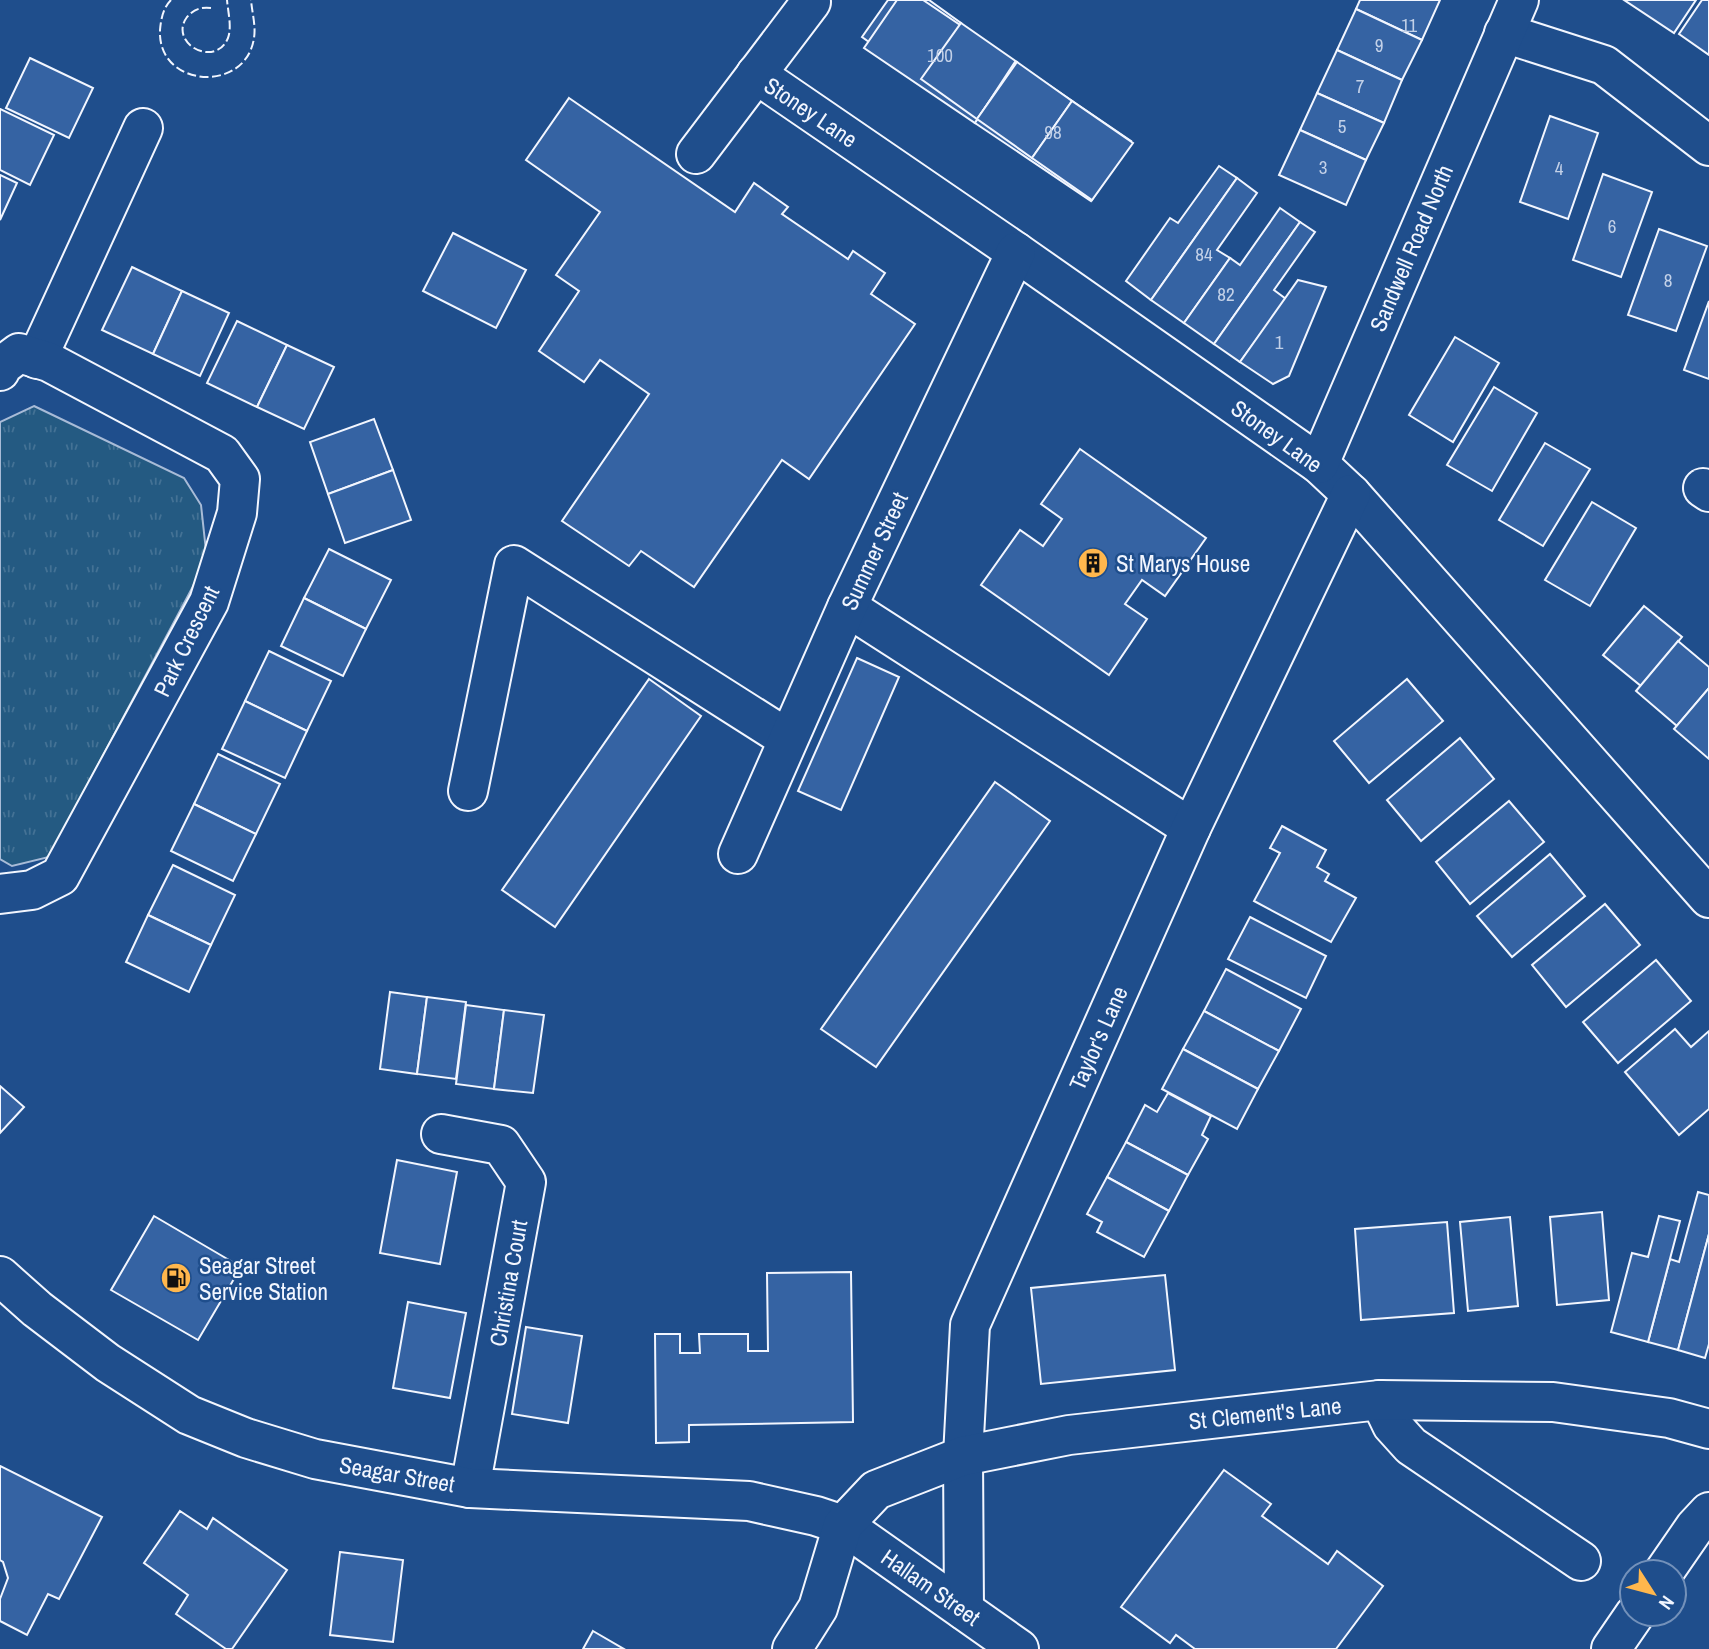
<svg xmlns="http://www.w3.org/2000/svg" width="1709" height="1649" font-family="'Archivo Narrow',sans-serif">
<defs>
<pattern id="grass-tufts" width="24" height="20" patternUnits="userSpaceOnUse" patternTransform="scale(1.75)"><rect width="24" height="20" fill="#245a82"/><path d="M3 7l-1-3M5 7V3M7 7l1-3M15 17l-1-3M17 17v-4M19 17l1-3" fill="none" stroke="#447295"/></pattern>
</defs>
<rect width="100%" height="100%" fill="#1f4e8c"/>
<polygon fill="url(#grass-tufts)" stroke="#a8bbd7" stroke-width="2" points="34,406 184,478 201,505 207,560 49,857 12,866 0,859 0,422"/>
<g fill="#3563a3" stroke="#f2f6ff" stroke-width="2">
<polygon points="888,0 929,0 961,23 921,79 862,37"/>
<polygon points="897,0 923,0 1015,62 975,123 864,48"/>
<polygon points="1360,0 1440,0 1422,40 1356,9"/>
<polygon points="1624,0 1696,0 1674,33"/>
<polygon points="1702,0 1709,0 1709,55 1679,34"/>
<polygon points="1356,9 1422,40 1402,80 1337,50"/>
<polygon points="961,23 1017,62 977,119 921,79"/>
<polygon points="1337,50 1402,80 1384,123 1317,93"/>
<polygon points="30,58 93,88 69,138 6,108"/>
<polygon points="1015,62 1131,141 1091,201 975,123"/>
<polygon points="1017,62 1072,101 1032,158 977,119"/>
<polygon points="1317,93 1384,123 1366,160 1300,130"/>
<polygon points="569,98 735,212 754,183 788,207 782,214 848,259 853,251 885,273 871,294 915,324 809,479 782,460 694,587 641,551 629,566 562,521 649,394 600,360 584,382 539,351 579,291 556,275 600,212 526,160"/>
<polygon points="1072,101 1133,143 1092,200 1032,158"/>
<polygon points="0,109 54,135 30,185 0,170"/>
<polygon points="1550,116 1598,133 1568,219 1520,202"/>
<polygon points="1300,130 1366,160 1346,205 1279,175"/>
<polygon points="1219,166 1237,178 1151,300 1126,281 1170,218 1178,223"/>
<polygon points="1603,174 1652,192 1621,277 1573,260"/>
<polygon points="0,175 17,183 0,220"/>
<polygon points="1237,178 1257,193 1217,250 1230,258 1184,323 1151,300"/>
<polygon points="1280,208 1300,222 1214,344 1184,323 1230,258 1240,265"/>
<polygon points="1300,222 1315,232 1274,290 1286,299 1240,362 1214,344"/>
<polygon points="1659,229 1707,246 1676,331 1628,315"/>
<polygon points="453,233 526,270 496,328 423,291"/>
<polygon points="132,267 182,291 153,354 102,330"/>
<polygon points="1298,280 1326,287 1289,376 1273,384 1240,362"/>
<polygon points="182,291 229,313 200,376 153,354"/>
<polygon points="1709,301 1709,379 1684,370"/>
<polygon points="237,321 287,345 257,407 207,383"/>
<polygon points="1455,337 1499,363 1453,442 1409,415"/>
<polygon points="287,345 334,367 304,429 257,407"/>
<polygon points="1494,387 1537,413 1492,491 1447,465"/>
<polygon points="374,419 393,470 328,494 310,442"/>
<polygon points="1545,443 1590,469 1543,546 1499,520"/>
<polygon points="1080,449 1206,538 1165,596 1142,580 1125,604 1147,619 1109,675 981,585 1020,530 1043,546 1062,519 1041,504"/>
<polygon points="393,470 411,520 345,543 328,494"/>
<polygon points="1592,502 1636,528 1590,606 1545,580"/>
<polygon points="329,549 391,580 366,629 304,598"/>
<polygon points="304,598 366,629 343,676 281,646"/>
<polygon points="1644,606 1682,637 1641,686 1603,655"/>
<polygon points="1678,641 1709,667 1709,688 1677,726 1636,691"/>
<polygon points="269,651 331,681 307,731 245,701"/>
<polygon points="857,658 899,677 841,810 798,791"/>
<polygon points="649,679 701,716 555,927 502,890"/>
<polygon points="1407,679 1443,721 1369,783 1334,741"/>
<polygon points="1709,688 1709,759 1674,729"/>
<polygon points="245,701 307,731 285,778 222,749"/>
<polygon points="1460,738 1494,779 1421,841 1387,800"/>
<polygon points="218,754 280,784 256,834 194,804"/>
<polygon points="995,782 1050,821 876,1067 821,1029"/>
<polygon points="1509,801 1544,842 1470,904 1436,862"/>
<polygon points="194,804 256,834 233,881 171,851"/>
<polygon points="1282,826 1326,850 1317,867 1329,874 1325,881 1356,898 1331,942 1254,901 1280,853 1270,848"/>
<polygon points="1550,854 1585,896 1512,957 1477,916"/>
<polygon points="173,865 235,895 211,945 148,915"/>
<polygon points="1605,904 1640,945 1566,1007 1532,965"/>
<polygon points="148,915 211,945 189,992 126,962"/>
<polygon points="1250,917 1326,956 1306,998 1228,959"/>
<polygon points="1656,960 1691,1001 1618,1063 1583,1022"/>
<polygon points="1226,969 1301,1009 1279,1051 1204,1011"/>
<polygon points="390,992 427,997 417,1074 380,1069"/>
<polygon points="427,997 466,1002 456,1079 417,1074"/>
<polygon points="466,1005 504,1010 494,1089 456,1084"/>
<polygon points="504,1010 544,1015 533,1093 494,1089"/>
<polygon points="1204,1011 1279,1051 1258,1089 1183,1049"/>
<polygon points="1675,1029 1691,1047 1709,1031 1709,1109 1679,1135 1625,1072"/>
<polygon points="1183,1049 1258,1089 1237,1129 1162,1089"/>
<polygon points="0,1086 24,1107 0,1133"/>
<polygon points="1168,1093 1211,1116 1202,1135 1208,1139 1188,1175 1126,1142 1145,1105 1157,1112"/>
<polygon points="1126,1142 1188,1175 1169,1211 1107,1177"/>
<polygon points="397,1160 457,1172 440,1264 380,1253"/>
<polygon points="1107,1177 1169,1211 1144,1257 1097,1232 1102,1222 1087,1214"/>
<polygon points="1698,1192 1709,1195 1709,1234 1678,1350 1648,1342 1670,1259 1679,1262"/>
<polygon points="1602,1212 1609,1300 1557,1305 1550,1217"/>
<polygon points="154,1216 241,1267 198,1340 111,1290"/>
<polygon points="1659,1216 1680,1221 1648,1342 1611,1332 1632,1253 1648,1257"/>
<polygon points="1510,1217 1518,1306 1468,1311 1460,1222"/>
<polygon points="1447,1222 1454,1313 1361,1320 1355,1229"/>
<polygon points="1709,1234 1709,1344 1705,1358 1678,1350"/>
<polygon points="851,1272 853,1422 689,1425 689,1442 656,1443 655,1334 680,1334 680,1353 700,1353 699,1334 748,1334 748,1351 768,1351 767,1273"/>
<polygon points="1165,1275 1175,1370 1041,1384 1031,1288"/>
<polygon points="408,1302 466,1313 450,1398 393,1388"/>
<polygon points="526,1327 582,1336 568,1423 512,1414"/>
<polygon points="0,1466 102,1517 59,1599 48,1594 27,1635 0,1621 0,1599 8,1578 3,1562 0,1560"/>
<polygon points="1224,1470 1271,1504 1262,1516 1328,1564 1337,1551 1383,1586 1336,1649 1195,1649 1176,1635 1170,1643 1121,1607"/>
<polygon points="180,1511 207,1529 213,1518 287,1570 232,1649 226,1649 176,1614 188,1595 144,1563"/>
<polygon points="340,1552 403,1560 393,1642 330,1635"/>
<polygon points="593,1631 624,1649 583,1649"/>
</g>
<g fill="none" stroke-linecap="round" stroke-linejoin="round">
<g stroke="#f2f6ff" stroke-width="42">
<g id="minor">
<polyline points="1504,33 1604,65 1709,146"/>
<polyline points="756,74 1016,252 1319,464 1351,494 1709,898"/>
<polyline points="696,154 811,2"/>
<polyline points="37,359 143,128"/>
<polyline points="0,371 2,366 19,353 49,362 222,454 240,479 237,513 209,602 60,876 32,890 0,894"/>
<polyline points="1319,464 1519,0"/>
<polyline points="1703,488 1709,492"/>
<polyline points="847,607 1191,828"/>
<polyline points="468,791 514,565 788,739"/>
<polyline points="738,854 847,607 1016,252"/>
<polyline points="441,1134 501,1145 526,1182 470,1488"/>
<polyline points="0,1276 37,1309 108,1363 189,1415 246,1438 315,1459 470,1488 749,1501 816,1516 843,1525 1019,1649"/>
<polyline points="1380,1400 1392,1425 1411,1446 1581,1561"/>
<polyline points="1664,1572 1695,1527 1709,1512"/>
<polyline points="964,1610 963,1456 970,1325 1191,828 1351,494"/>
<polyline points="792,1649 818,1608 843,1525 876,1490 963,1456 1069,1435 1380,1400 1553,1402 1669,1418 1709,1429"/>
<polyline points="1611,1649 1635,1614"/>
</g>
</g>
<use href="#minor" stroke="#1f4e8c" stroke-width="38"/>
<g stroke="#f2f6ff" stroke-width="2" stroke-dasharray="9 3.5" stroke-linecap="butt">
<path d="M171,0C163,8 161,19 160,30C157,88 246,94 254,38C256,26 252,12 251,0"/>
<path d="M211,8C201,7 194,9 187,17C168,43 215,69 228,38C232,27 228,12 227,0"/>
</g>
</g>
<defs>
<g id="building-disc" transform="scale(1.575)"><circle r="9.5" fill="#ffb74d" stroke="#1f4e8c"/><path d="M-4-6H4V6H1V3H-1V6H-4ZM-2.5-4.3h1.7v1.8h-1.7ZM.8-4.3h1.7v1.8H.8ZM-2.5-1h1.7V.8h-1.7ZM.8-1h1.7V.8H.8Z" fill="#111"/></g>
<g id="fuel-disc" transform="scale(1.575)"><circle r="9.5" fill="#ffb74d" stroke="#1f4e8c"/><path d="M-5.5-6h7V0h2V4h1.3V-2.5L3-4.5l.8-.8L6-3V5H2.5V1h-1V6h-7ZM-4.2-4.7v3.2H.2V-4.7Z" fill="#111"/></g>
</defs>
<g fill-rule="evenodd">
<use href="#building-disc" x="1093" y="563"/>
<use href="#fuel-disc" x="176" y="1278"/>
</g>
<g text-anchor="middle" dominant-baseline="central" stroke-width="5" stroke-linejoin="round" paint-order="stroke">
<g font-size="19" fill="#c3d1e8">
<text x="1409" y="25">11</text>
<text x="1379" y="45">9</text>
<text x="940" y="55">100</text>
<text x="1360" y="86">7</text>
<text x="1342" y="126">5</text>
<text x="1053" y="132">98</text>
<text x="1323" y="167">3</text>
<text x="1559" y="168">4</text>
<text x="1612" y="226">6</text>
<text x="1204" y="254">84</text>
<text x="1668" y="280">8</text>
<text x="1226" y="294">82</text>
<text x="1279" y="342">1</text>
</g>
<g font-size="23" fill="#f2f6ff" stroke="#1f4e8c">
<text transform="translate(811 112) rotate(34)">Stoney Lane</text>
<text transform="translate(1411 248) rotate(-67)">Sandwell Road North</text>
<text transform="translate(1277 436) rotate(36)">Stoney Lane</text>
<text transform="translate(874 551) rotate(-65)">Summer Street</text>
<text transform="translate(186 641) rotate(-64)">Park Crescent</text>
<text transform="translate(1098 1038) rotate(-66)">Taylor's Lane</text>
<text transform="translate(508 1283) rotate(-80)">Christina Court</text>
<text transform="translate(1265 1413) rotate(-6)">St Clement's Lane</text>
<text transform="translate(397 1474) rotate(10)">Seagar Street</text>
<text transform="translate(931 1587) rotate(35)">Hallam Street</text>
</g>
<g font-size="23" fill="#f2f6ff" stroke="#1f4e8c" text-anchor="start">
<text x="1116" y="563">St Marys House</text>
<text x="199" y="1265">Seagar Street<tspan x="199" dy="26">Service Station</tspan></text>
</g>
</g>
<g transform="translate(1653 1593) rotate(126)"><circle r="33" fill="#1f4e8c" stroke="#7391ba" stroke-width="2"/>
<path d="M0-5L12 26L0 18L-12 26Z" fill="#ffb74d"/>
<text y="-10" font-size="19" font-weight="bold" text-anchor="middle" fill="#f2f6ff">N</text>
</g>
</svg>
